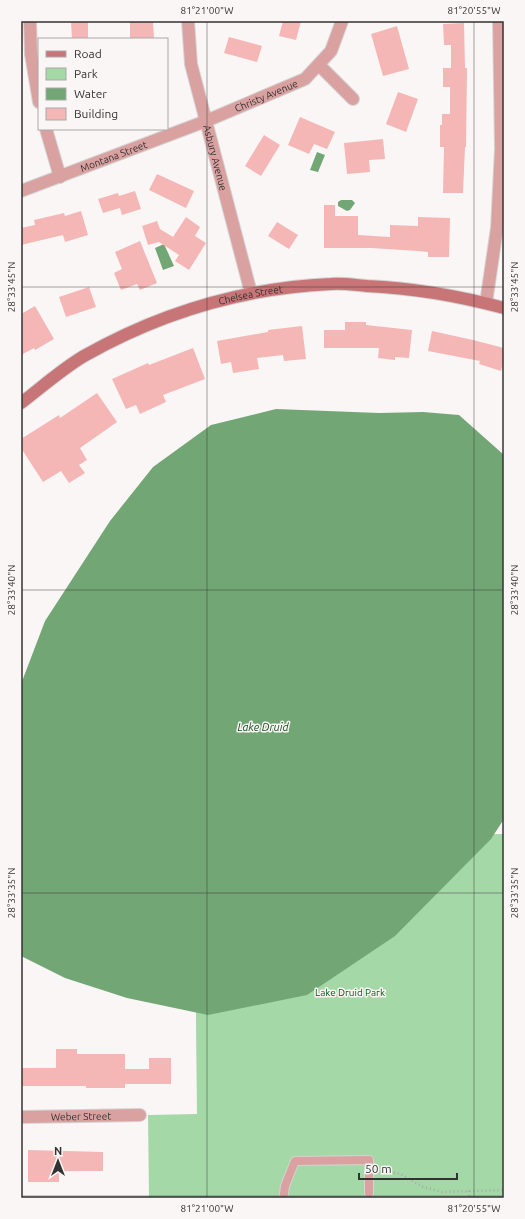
<svg xmlns="http://www.w3.org/2000/svg" width="525" height="1219" font-family="Ubuntu,sans-serif">
<rect width="100%" height="100%" fill="#faf6f6"/>
<polygon fill="#a4d8a6" points="504,834 504,1198 149,1198 148,1115 197,1114 194,836"/>
<g fill="#72a775">
<polygon points="317,152 325,155 318,172 310,170"/>
<polygon points="341,200 352,200 355,203 350,210 347,211 338,206 338,202"/>
<polygon points="164,244 174,266 163,270 155,248"/>
<polygon points="276,409 379,413 423,412 459,415 504,455 504,819 491,839 395,936 307,995 208,1015 127,998 65,978 21,956 21,684 45,621 110,521 153,467 211,425"/>
</g>
<g fill="#f5b6b6">
<polygon points="71,21 88,21 88,39 72,39"/>
<polygon points="130,21 153,21 154,39 130,39"/>
<polygon points="283,21 301,21 296,40 279,36"/>
<polygon points="464,23 465,68 467,68 466,147 465,147 463,193 443,193 444,147 440,147 440,125 442,125 442,114 450,114 450,87 443,87 443,68 451,68 451,45 444,45 443,24"/>
<polygon points="397,26 409,69 383,76 371,34"/>
<polygon points="229,37 262,46 257,62 224,53"/>
<polygon points="398,92 418,99 406,132 386,124"/>
<polygon points="300,117 335,132 327,149 314,144 309,154 288,145"/>
<polygon points="264,135 280,145 261,176 245,166"/>
<polygon points="383,139 385,159 369,160 370,172 347,174 344,143"/>
<polygon points="157,174 194,191 186,208 149,190"/>
<polygon points="135,191 141,209 122,215 120,208 103,213 98,199 118,193 119,196"/>
<polygon points="324,205 335,205 335,216 358,216 358,235 390,237 390,225 418,226 418,217 450,218 449,257 428,257 428,252 418,251 371,248 324,248"/>
<polygon points="81,211 88,235 65,242 63,235 21,245 21,228 35,225 34,220 64,213 65,216"/>
<polygon points="186,217 200,227 195,236 206,243 189,270 175,261 179,255 159,242 148,245 142,226 157,221 160,229 173,237"/>
<polygon points="277,222 298,235 289,249 268,236"/>
<polygon points="140,241 157,283 140,290 137,284 121,290 114,273 122,269 115,252"/>
<polygon points="89,287 96,307 66,317 59,297"/>
<polygon points="35,306 54,339 35,350 34,348 21,355 21,314"/>
<polygon points="345,322 366,322 366,325 412,330 409,358 395,357 395,360 378,358 379,348 324,348 324,330 345,330"/>
<polygon points="302,326 306,359 284,361 283,355 257,358 259,369 233,373 231,362 221,364 217,341 268,332 268,330"/>
<polygon points="432,331 473,340 504,348 504,360 501,371 479,364 480,361 428,351"/>
<polygon points="193,348 205,379 163,395 166,402 140,414 136,405 126,409 112,379 148,363 149,365"/>
<polygon points="97,393 117,422 80,448 87,460 79,465 85,473 69,483 61,471 43,482 21,448 21,439 59,415 60,418"/>
<polygon points="56,1049 77,1049 77,1054 125,1054 125,1069 149,1069 149,1058 171,1058 171,1084 125,1084 125,1088 86,1088 86,1086 21,1086 21,1068 56,1068"/>
<polygon points="28,1150 103,1152 103,1171 59,1171 59,1182 28,1182"/>
</g>
<g fill="none" stroke-linecap="round" stroke-linejoin="round">
<g stroke="#d6d3d3" stroke-width="10">
<polyline id="lane" points="284,1194 285,1186 295,1161 369,1160 369,1193"/>
</g>
<g stroke="#d6d3d3" stroke-width="14">
<g id="street">
<polyline points="30,21 31,54 39,102"/>
<path id="s1" d="M188,21L191,64L251,293"/>
<polyline points="319,65 353,99"/>
<polyline points="46,129 60,177"/>
<path id="s2" d="M21,191L206,121L305,79L331,51L342,21"/>
<polyline points="486,303 497,228 501,149 499,21"/>
<path id="s3" d="M21,1117L140,1115"/>
</g>
</g>
<g stroke="#d6d3d3" stroke-width="14">
<g id="secondary">
<path id="s4" d="M21,403C42,387 62,369 84,356C160,313 243,288 331,284C343,283 355,285 367,286C413,288 459,296 504,308"/>
</g>
</g>
<g stroke="#aaa7a7" stroke-width="2.5" stroke-dasharray="1 3" stroke-linecap="butt">
<polyline points="378,1170 401,1174 423,1187 442,1192 504,1190"/>
<polyline points="469,1191 469,1198"/>
</g>
<use href="#lane" stroke="#daa1a1" stroke-width="8"/>
<use href="#street" stroke="#daa1a1" stroke-width="12"/>
<use href="#secondary" stroke="#c77577" stroke-width="12"/>
</g>
<path fill="none" stroke="#333232" stroke-width="1" stroke-opacity="0.45" d="M207,21V1198M474,21V1198M21,287H504M21,590H504M21,893H504M21,1196H504"/>
<g text-anchor="middle" dominant-baseline="central" stroke-width="3" stroke-linejoin="round" paint-order="stroke">
<g font-size="10" fill="#333232" stroke="#faf6f6">
<text stroke="none"><textPath href="#s2" startOffset="263">Christy Avenue</textPath></text>
<text stroke="none"><textPath href="#s2" startOffset="99">Montana Street</textPath></text>
<text stroke="none"><textPath href="#s1" startOffset="140">Asbury Avenue</textPath></text>
<text stroke="none"><textPath href="#s4" startOffset="257">Chelsea Street</textPath></text>
<text stroke="none"><textPath href="#s3" startOffset="60">Weber Street</textPath></text>
</g>
<g font-size="10" fill="#005615" stroke="#faf6f6">
<text x="350" y="992">Lake Druid Park</text>
</g>
<g font-size="11" font-style="italic" fill="#144d1c" stroke="#faf6f6">
<text x="263" y="727">Lake Druid</text>
</g>
</g>
<rect width="525" height="1219" fill="none" stroke="#faf6f6" stroke-width="44"/>
<rect x="38" y="38" width="130" height="92" fill="#faf6f6" stroke="#aaa8a8"/>
<rect x="46" y="51" width="20" height="6" fill="#c77577" stroke="#aaa8a8"/>
<text x="74" y="58" font-size="12" fill="#333232">Road</text>
<rect x="46" y="68" width="20" height="12" fill="#a4d8a6" stroke="#aaa8a8"/>
<text x="74" y="78" font-size="12" fill="#333232">Park</text>
<rect x="46" y="88" width="20" height="12" fill="#72a775" stroke="#aaa8a8"/>
<text x="74" y="98" font-size="12" fill="#333232">Water</text>
<rect x="46" y="108" width="20" height="12" fill="#f5b6b6" stroke="#aaa8a8"/>
<text x="74" y="118" font-size="12" fill="#333232">Building</text>
<g transform="translate(58 1161)" stroke="#faf6f6" stroke-width="3" paint-order="stroke">
<path d="M0-3L7 15L0 10L-7 15Z" fill="#333232"/>
<text y="-6" font-size="11" font-weight="bold" text-anchor="middle" fill="#333232">N</text>
</g>
<path d="M359 1173v6h98v-6" fill="none" stroke="#333232" stroke-width="2"/>
<text x="365" y="1173" font-size="12" fill="#333232" stroke="#faf6f6" stroke-width="3" paint-order="stroke">50 m</text>
<rect x="22" y="22" width="481" height="1175" fill="none" stroke="#333232" stroke-width="1.5"/>
<g font-size="10" text-anchor="middle" fill="#333232">
<text x="207" y="14">81°21'00"W</text>
<text x="474" y="14">81°20'55"W</text>
<text transform="translate(11 287) rotate(-90)" y="4">28°33'45"N</text>
<text transform="translate(514 287) rotate(-90)" y="4">28°33'45"N</text>
<text transform="translate(11 590) rotate(-90)" y="4">28°33'40"N</text>
<text transform="translate(514 590) rotate(-90)" y="4">28°33'40"N</text>
<text transform="translate(11 893) rotate(-90)" y="4">28°33'35"N</text>
<text transform="translate(514 893) rotate(-90)" y="4">28°33'35"N</text>
<text x="207" y="1212">81°21'00"W</text>
<text x="474" y="1212">81°20'55"W</text>
</g>
</svg>
